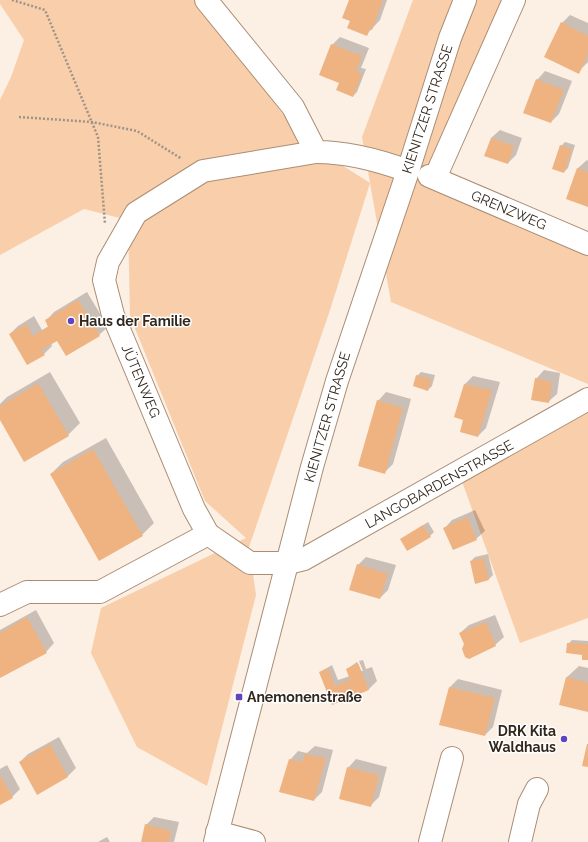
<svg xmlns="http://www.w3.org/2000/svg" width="588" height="842" font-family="Raleway,sans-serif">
<rect width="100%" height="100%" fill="#fcefe4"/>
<g fill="#f9ceaa">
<polygon points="0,0 198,0 282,113 313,147 370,183 362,137 413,0 514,0 435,178 588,244 588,384 391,302 370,183 330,310 249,547 256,595 207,786 137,747 91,653 101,608 246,538 205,501 130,316 128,220 84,209 0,255 0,100 11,77 24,40 0,4"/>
<polygon points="588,399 588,618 520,643 459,473"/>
</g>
<g fill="#0003">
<polygon points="350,0 387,0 380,20 367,34"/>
<polygon points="570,15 588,23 588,62 578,72 562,23"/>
<polygon points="340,37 369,48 361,68 366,69 357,92 353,96 332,45"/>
<polygon points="545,71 572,81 559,114 551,122 537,80"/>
<polygon points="500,130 522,138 516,155 508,163 491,138"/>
<polygon points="565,142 575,145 568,168 564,172 561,146"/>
<polygon points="587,160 588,161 588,206 578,168"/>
<polygon points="87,292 108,327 99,335 57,339 51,343 52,346 44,354 10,334 18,326 34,316 42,330 49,326 46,321 54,312"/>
<polygon points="544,370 560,373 557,394 548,402 536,379"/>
<polygon points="50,372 80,423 68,435 0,418 0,404 7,397"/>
<polygon points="421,372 435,375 432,386 428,390 417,376"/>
<polygon points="473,376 500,382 486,428 478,436 465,416 455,417 465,384"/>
<polygon points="386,392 411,399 393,464 384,473 378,401"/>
<polygon points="106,438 154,523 142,535 51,474 63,462"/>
<polygon points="475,510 485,531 476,539 444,529 452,520"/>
<polygon points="428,522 434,532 430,536 402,539"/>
<polygon points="488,554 493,575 489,579 476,582 471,561 475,557"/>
<polygon points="366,557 396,565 388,590 380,598 358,565"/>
<polygon points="36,610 54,643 46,652 0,677 0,630"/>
<polygon points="495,615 504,637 495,645 465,644 460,633 469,625"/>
<polygon points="572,640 588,641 588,659 568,644"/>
<polygon points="363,660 366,669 372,667 377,681 369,689 333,704 320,672 332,665 338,680 350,676 347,669 357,662 361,671 363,671 359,661"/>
<polygon points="579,666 588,668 588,711 566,678"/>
<polygon points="458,679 502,690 493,727 485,735 450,687"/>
<polygon points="59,737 76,768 68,776 38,793 20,762 28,754"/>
<polygon points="315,746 333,750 322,792 314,800 290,760 298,751 307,753"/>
<polygon points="356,759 387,767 379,797 371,805 348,768"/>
<polygon points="7,765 20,789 12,797 0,804 0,769"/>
<polygon points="154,817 179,822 174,842 142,842 146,825"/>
<polygon points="107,837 110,842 98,842"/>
</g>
<g fill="#eeb381">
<polygon points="349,0 383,0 372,30 370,29 367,36 347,28 350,21 342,18"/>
<polygon points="561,22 588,36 588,54 579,74 544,57"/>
<polygon points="331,44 362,56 356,71 362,74 353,97 336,90 339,83 319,75"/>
<polygon points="536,79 564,90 551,123 523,113"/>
<polygon points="491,138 514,146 508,164 484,156"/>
<polygon points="560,145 572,149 564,173 552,169"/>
<polygon points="577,168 588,172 588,207 566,199"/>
<polygon points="78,300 100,336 66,356 57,341 41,350 45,355 27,365 9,334 26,324 33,336 48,327 45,320"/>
<polygon points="416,375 431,379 428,391 413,386"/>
<polygon points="535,378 552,382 549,403 531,400"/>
<polygon points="38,383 69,436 24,462 0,420 0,406"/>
<polygon points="464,384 492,390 478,437 460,432 463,420 454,417"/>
<polygon points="377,400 403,408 385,474 358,466"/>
<polygon points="93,449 143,536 99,561 50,474"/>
<polygon points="467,517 477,540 453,550 443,528"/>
<polygon points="423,525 431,537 407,551 400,539"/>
<polygon points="484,558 489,580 475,584 470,561"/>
<polygon points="357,564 388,574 380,599 349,590"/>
<polygon points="27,617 47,653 0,678 0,633"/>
<polygon points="486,622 496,646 469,659 465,657 462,649 464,644 459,633"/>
<polygon points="567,643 588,644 588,660 582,660 582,655 566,653"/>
<polygon points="358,663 369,690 332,705 319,672 328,668 335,686 350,680 346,669"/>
<polygon points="566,677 588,683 588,712 559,705"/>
<polygon points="449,687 495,698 485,736 439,725"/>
<polygon points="50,744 68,777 37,795 19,762"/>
<polygon points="587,744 588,744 588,767 582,766"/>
<polygon points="305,754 326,758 314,801 279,792 289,759 302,762"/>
<polygon points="347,767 379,775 371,807 339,799"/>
<polygon points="0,775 13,798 0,805"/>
<polygon points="145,824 171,831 169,842 141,842"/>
</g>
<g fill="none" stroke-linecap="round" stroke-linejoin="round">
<g stroke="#aa8d74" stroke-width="24">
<g id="minor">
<path d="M206,0L293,107L316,152C348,152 378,160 408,171"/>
<polyline points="316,152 203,171 136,213 108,262 104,280 113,315 194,509 208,534 250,563 288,563 304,559 588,399"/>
<polyline points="429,176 588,244"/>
<polyline points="435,178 514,0"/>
<polyline points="0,605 27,592 100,592 208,534"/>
<polyline points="217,832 254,842"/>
<polyline points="215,842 312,467 337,381 408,171 450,38 465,0"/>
<polyline points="430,842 452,758"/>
<polyline points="520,842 529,804 537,789"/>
</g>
</g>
<g stroke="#9f9388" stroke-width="2.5" stroke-dasharray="2 2" stroke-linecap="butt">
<polyline points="12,0 45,10 98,137 105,224"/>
<polyline points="19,117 92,122 137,131 182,159"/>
</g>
<use href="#minor" stroke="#fff" stroke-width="22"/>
</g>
<g fill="#6144bc" stroke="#fff" stroke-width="1.5">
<circle cx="71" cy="321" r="4"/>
<rect x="235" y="693" width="8" height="8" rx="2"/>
<circle cx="564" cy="739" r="4"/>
</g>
<g text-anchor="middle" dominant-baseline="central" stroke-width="3" stroke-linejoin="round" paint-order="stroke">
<g font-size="14" fill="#32271d" stroke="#fff">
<text transform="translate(427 109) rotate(-72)">KIENITZER STRASSE</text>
<text transform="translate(509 210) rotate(23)">GRENZWEG</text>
<text transform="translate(141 381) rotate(67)">JÜTENWEG</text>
<text transform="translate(327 417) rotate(-74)">KIENITZER STRASSE</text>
<text transform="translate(439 484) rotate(-29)">LANGOBARDENSTRASSE</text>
</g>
<g font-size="14" font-weight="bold" fill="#32271d" stroke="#fff" text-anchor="start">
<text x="79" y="321">Haus der Familie</text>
<text x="247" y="697">Anemonenstraße</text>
<text x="556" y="731" text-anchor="end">DRK Kita<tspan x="556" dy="16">Waldhaus</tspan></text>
</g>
</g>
</svg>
